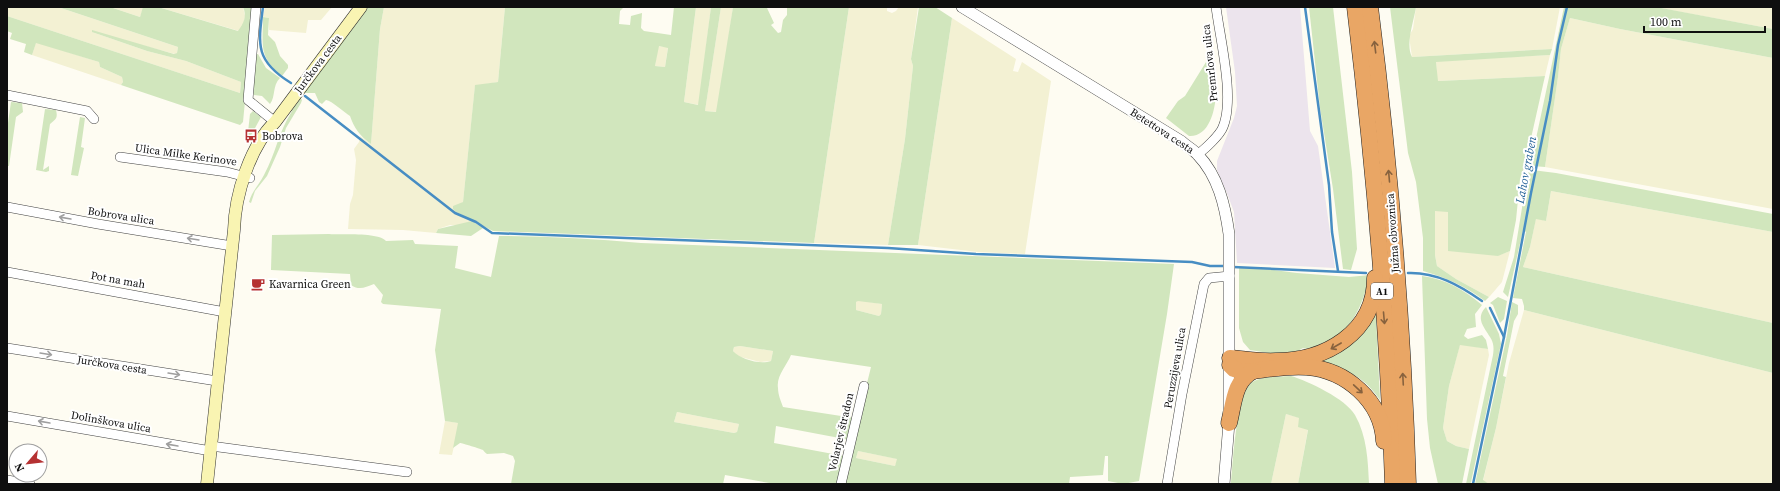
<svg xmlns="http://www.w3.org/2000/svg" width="1780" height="491" font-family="'Source Serif 4',serif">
<rect width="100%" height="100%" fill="#fefcf2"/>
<polygon fill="#ece4ed" points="1226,7 1300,7 1310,131 1318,146 1335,268 1237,263 1234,212 1228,196 1217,170 1217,161 1234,118 1237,106 1235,72"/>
<g fill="#f3f1d3">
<polygon points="7,7 58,7 178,47 177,53 175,54 92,32 147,51 186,61 241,82 240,93 7,16"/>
<polygon points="110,7 144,7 140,17"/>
<polygon points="158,7 243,7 245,16 244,23 239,31"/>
<polygon points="265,7 332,7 321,20 308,20 306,33 269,30 269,18 263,17"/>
<polygon points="384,7 505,7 498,82 475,86 463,202 456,212 476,221 459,225 450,225 438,229 436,233 403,230 348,229 350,204 353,195 356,160 354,149 359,142 360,136 371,144 380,29"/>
<polygon points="696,7 711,7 699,105 684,102"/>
<polygon points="721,7 733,7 720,98 717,112 705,111"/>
<polygon points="849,7 887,7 887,11 892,13 896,11 899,7 918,7 911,59 913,66 905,139 888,245 814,243"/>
<polygon points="1416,7 1560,7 1552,49 1412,57 1409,36 1413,29"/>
<polygon points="1656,7 1773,7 1773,29 1665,9"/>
<polygon points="952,18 1016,59 1013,71 1018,72 1022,62 1051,81 1025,254 978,252 918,245"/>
<polygon points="1570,18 1620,29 1773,58 1773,209 1545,167 1558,77 1561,49"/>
<polygon points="36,42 99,62 100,67 122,77 123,82 121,85 32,55"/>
<polygon points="658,46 668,47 665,67 655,66"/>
<polygon points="1550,55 1545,76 1437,81 1436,61"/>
<polygon points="1551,191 1773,232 1773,323 1523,267 1530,247 1536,218 1546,221"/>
<polygon points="1435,211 1448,211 1497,256 1510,251 1502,282 1490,296 1489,297 1456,279 1437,266 1435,255"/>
<polygon points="858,300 882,304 881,314 879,316 856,310 856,302"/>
<polygon points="1524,310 1773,373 1773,484 1489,484 1483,481 1496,428 1509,363"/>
<polygon points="1460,344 1488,349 1489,355 1469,449 1456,446 1447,441 1443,428 1449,386"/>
<polygon points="740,346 773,351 771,361 760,362 737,356 733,351 734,347"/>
<polygon points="677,412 739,424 737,432 734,433 674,422"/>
<polygon points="1286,414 1300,418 1308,429 1298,484 1271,484"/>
<polygon points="445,421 459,423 452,455 439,454"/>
<polygon points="858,451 898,459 895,466 856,458"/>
</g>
<g fill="#d1e6bd" fill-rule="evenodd">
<path d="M58,7H110L140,17L143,7H158L238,31C244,23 247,16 243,7H254L243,122L240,125L237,124L121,85L123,82L122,77L100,67L99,62L36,43L32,55L24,52L26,44L10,39L12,33L7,31V16L240,93L241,82L186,61L147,51L92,32V30L174,54L177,53L178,47Z"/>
<path d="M368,7H384L380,29L371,144C360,136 354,128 350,116C344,112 332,101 326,100L322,104L319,102L315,93H304Z"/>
<path d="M505,7H624L620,11L619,24L630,25L631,16L642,13L641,28L644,31L671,35L674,7H696L684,102L698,105L711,7H721L705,111L716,112L733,7H768L767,8L774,23L771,25L778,33L781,32L783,20L787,15V7H849L814,243L493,231L456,212L453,209V206L463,202L475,85L498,82ZM659,46L668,48L665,67L655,66Z"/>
<polygon points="919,7 935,7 952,18 918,245 888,245 905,139 913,66 911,59"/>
<polygon points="1309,7 1333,7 1352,172 1357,249 1351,270 1343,269 1333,189 1320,108"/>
<path d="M1390,7H1416C1414,21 1405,44 1412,57L1552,49L1550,55L1436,62L1438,81L1545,76L1525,165L1520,179L1516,220L1510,251L1498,256L1448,251V212L1435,211V255L1437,266L1456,279L1489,297L1485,301C1467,287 1445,277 1423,271V238L1416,182L1408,153Z"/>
<polygon points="1564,7 1656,7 1773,29 1773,58 1620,29 1570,18 1561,49 1558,77 1545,167 1533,166 1531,162"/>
<path d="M263,17L269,18L268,35L275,42L280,56L288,65V68L282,76C258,57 263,44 263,17Z"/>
<path d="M256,54H258L266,68L280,78C272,86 276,96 270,104L262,96L254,95L253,88Z"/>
<path d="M1211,54C1213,66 1217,82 1216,94C1215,111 1209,137 1189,136L1166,118L1178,101L1185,96Z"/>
<path d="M300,97L302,100L301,103L286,128L280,147L267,176L255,191L251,203L249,202C252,191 259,185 264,175C276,153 278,133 292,111L291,110Z"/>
<polygon points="11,102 22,103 23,112 16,117 9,166 7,166 7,130"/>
<path d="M45,109L56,110C58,118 56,119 50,124L43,170L49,166V171L46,172L36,170Z"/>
<polygon points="253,111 261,117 248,141 247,141 250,114"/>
<polygon points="80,117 85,118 81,147 84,148 78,176 71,175"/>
<polygon points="1532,170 1556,173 1773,214 1773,232 1551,191 1546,221 1536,219 1530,247 1523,267 1773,323 1773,373 1524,310 1524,306 1522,299 1513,298 1526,232 1523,230 1508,297 1503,292 1514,257 1527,177 1529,171"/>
<polygon points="472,221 483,228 471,236 436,233 438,229"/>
<path d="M329,234C342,235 378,232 386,241L413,240L415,244L458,246L455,268L491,277L499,236C547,236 594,239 641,243L1174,264L1167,314L1139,481L1123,484L1108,481V456H1105L1103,475L1070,477L1069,484H842L871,367L791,355C787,365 776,376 778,388C778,395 781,401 783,407L854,418L850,440L776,426L774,443L844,456L839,484H775L725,475L723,484H511L515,461L513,456L504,453L487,454C485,453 484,451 483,450C481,449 462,443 460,443L453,448L458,423L445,421L435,350L441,309L383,304L381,302L383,295L374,284C365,287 360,291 351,285L350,274L271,270L272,235ZM858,301L882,304L881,314L879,316L856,310V302ZM740,346L773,351L771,361C760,365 740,359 733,351L734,347ZM677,412L739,424L737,432L734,433L674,422ZM858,451L897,459L895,466L856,458Z"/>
<path d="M1239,267H1250L1297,273L1349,277L1370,275C1362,306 1353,332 1321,344C1315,346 1309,350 1303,348L1296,352L1282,355L1250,350L1243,342L1239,328Z"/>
<path d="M1422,276C1446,279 1464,290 1482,305L1475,314L1476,327L1467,329L1464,336L1468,339L1482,335L1486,340L1488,349L1460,345L1449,386L1443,428L1447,441L1456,446L1469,449L1462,484H1438L1430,448L1427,419Z"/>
<polygon points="1498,297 1507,301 1504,319 1500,323 1493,305 1490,303"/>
<polygon points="1512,302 1518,305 1518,314 1514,321 1503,376 1506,377 1496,428 1483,480 1489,484 1475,484 1507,335"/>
<path d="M1486,307L1499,334L1501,344L1471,482L1470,484H1466L1493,355C1494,349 1494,343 1490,337C1484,327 1475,318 1486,307Z"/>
<path d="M1373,315H1376L1380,400C1364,376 1343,366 1315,363C1343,349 1359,345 1373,315Z"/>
<path d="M1291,376C1308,381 1346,399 1355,415C1367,436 1368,461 1369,484H1298L1308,430L1298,427L1299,418L1286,414L1271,484H1231C1233,464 1236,389 1254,381C1264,376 1279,377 1291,376Z"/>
</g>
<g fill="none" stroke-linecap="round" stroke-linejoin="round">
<g stroke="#478dc3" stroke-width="2.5">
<path d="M263,7C258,45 255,61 291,83"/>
<polyline points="1305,7 1329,185 1332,232 1338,271"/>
<polyline points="305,96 455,213 476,222 492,233 888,248 976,254 1192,262 1210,266 1226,266"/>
<polyline points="1233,267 1366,273"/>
<path d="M1408,273C1436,272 1459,285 1482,301"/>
<polyline points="1504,337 1531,193 1550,101 1558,45 1567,7"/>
<polyline points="1473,484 1504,337 1490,308"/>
</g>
<g stroke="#424242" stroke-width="10">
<g id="minor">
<polyline points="256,7 248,100 275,122"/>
<polyline points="7,95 87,111 94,119"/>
<path d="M1198,154C1205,149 1220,135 1223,127C1235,98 1220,39 1216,7"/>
<polyline points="120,157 227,172 250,178"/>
<polyline points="7,207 98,224 232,246"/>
<polyline points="7,272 225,312"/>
<polyline points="7,348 217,381"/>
<polyline points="7,416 211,451"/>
<polyline points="211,446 407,472"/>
<polyline points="7,480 30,484"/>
<polyline points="841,484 864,386"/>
<polyline points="1167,484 1182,394 1204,284 1209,278 1230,276"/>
</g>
</g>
<g stroke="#424242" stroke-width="12">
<path id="tertiary" d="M962,7L1181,141C1186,146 1193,149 1198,155C1218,176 1225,205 1229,234V423L1224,484"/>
</g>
<g stroke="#313131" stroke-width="13">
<path id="secondary" d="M207,484L234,230C235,195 250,146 275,122L361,7"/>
</g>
<g stroke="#202020" stroke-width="17">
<g id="motorway">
<path d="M1355,7C1374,165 1388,325 1393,484"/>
<path d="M1370,7C1390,165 1403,324 1408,484"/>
<path d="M1230,358C1245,359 1260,362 1276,361C1325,361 1375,333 1375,278"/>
<path d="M1230,365L1234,369L1243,372C1264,370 1286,365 1307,367C1346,370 1382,401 1384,441"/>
<path d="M1229,423C1234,403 1234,381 1253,371"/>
</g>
</g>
<use href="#minor" stroke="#fff" stroke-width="9"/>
<use href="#tertiary" stroke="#fff" stroke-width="11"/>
<use href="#secondary" stroke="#f9f4b2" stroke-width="12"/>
<use href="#motorway" stroke="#e9a665" stroke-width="16"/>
</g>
<defs><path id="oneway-shaft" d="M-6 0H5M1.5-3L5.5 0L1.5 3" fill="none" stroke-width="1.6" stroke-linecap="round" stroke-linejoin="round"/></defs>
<g stroke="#87623e">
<use href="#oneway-shaft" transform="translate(1375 47) rotate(-97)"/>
<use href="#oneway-shaft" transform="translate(1389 176) rotate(-95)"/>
<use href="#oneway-shaft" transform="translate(1384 318) rotate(85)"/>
<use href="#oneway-shaft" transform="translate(1336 346) rotate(150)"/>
<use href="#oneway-shaft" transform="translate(1403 379) rotate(-93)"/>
<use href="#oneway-shaft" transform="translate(1358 389) rotate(43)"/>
</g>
<g stroke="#9f9f9f">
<use href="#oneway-shaft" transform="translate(65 218) rotate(-170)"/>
<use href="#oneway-shaft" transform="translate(193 239) rotate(-171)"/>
<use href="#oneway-shaft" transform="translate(46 354) rotate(9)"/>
<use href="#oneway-shaft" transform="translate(174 374) rotate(9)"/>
<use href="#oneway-shaft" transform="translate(44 422) rotate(-170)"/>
<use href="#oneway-shaft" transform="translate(172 445) rotate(-170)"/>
</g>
<defs>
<g id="bus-bare" transform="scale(1.08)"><path d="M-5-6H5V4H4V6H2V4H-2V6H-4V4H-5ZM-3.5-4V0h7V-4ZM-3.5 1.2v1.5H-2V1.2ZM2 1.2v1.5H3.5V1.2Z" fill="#b53132" stroke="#fff" stroke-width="2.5" paint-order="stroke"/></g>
<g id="cafe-bare" transform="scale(1.08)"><path d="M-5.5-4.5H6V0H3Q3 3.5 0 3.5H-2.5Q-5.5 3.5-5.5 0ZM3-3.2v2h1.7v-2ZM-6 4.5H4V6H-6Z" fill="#b53132" stroke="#fff" stroke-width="2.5" paint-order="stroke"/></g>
</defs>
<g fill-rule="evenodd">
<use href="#bus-bare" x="251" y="136"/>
<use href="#cafe-bare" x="258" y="284"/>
</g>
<g text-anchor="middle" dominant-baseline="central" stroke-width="4" stroke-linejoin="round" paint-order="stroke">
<rect fill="#fff" stroke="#575757" stroke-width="1" x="1371" y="283" width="22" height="16" rx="3"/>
<g font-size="10" font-weight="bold" fill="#0f0f0f">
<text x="1382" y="291">A1</text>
</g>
<g font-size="11" fill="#0f0f0f" stroke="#fff">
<text transform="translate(1210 63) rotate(-96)">Premrlova ulica</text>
<text transform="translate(318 64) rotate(-53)">Jurčkova cesta</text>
<text transform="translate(1162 131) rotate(33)">Betettova cesta</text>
<text transform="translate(186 155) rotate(8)">Ulica Milke Kerinove</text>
<text transform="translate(121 216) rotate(9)">Bobrova ulica</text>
<text transform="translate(1393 233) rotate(-94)">Južna obvoznica</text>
<text transform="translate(118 280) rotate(10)">Pot na mah</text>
<text transform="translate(112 365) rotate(9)">Jurčkova cesta</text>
<text transform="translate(1175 368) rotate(-80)">Peruzzijeva ulica</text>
<text transform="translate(111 422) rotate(10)">Dolinškova ulica</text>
<text transform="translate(841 432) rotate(-77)">Volarjev štradon</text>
</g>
<g font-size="11" fill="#0f0f0f" stroke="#fff" text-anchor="start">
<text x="262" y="136">Bobrova</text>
<text x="269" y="284">Kavarnica Green</text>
</g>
<g font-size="12" font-style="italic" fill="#216098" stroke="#fff">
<text transform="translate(1526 170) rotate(-79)">Lahov graben</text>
</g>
</g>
<rect width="1780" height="491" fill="none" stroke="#0f0f0f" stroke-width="16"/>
<g transform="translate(28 463) rotate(242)"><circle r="19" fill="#ffffff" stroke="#9f9f9f"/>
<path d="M0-3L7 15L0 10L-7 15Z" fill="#b53132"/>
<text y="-6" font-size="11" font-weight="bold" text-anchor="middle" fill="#0f0f0f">N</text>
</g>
<path d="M1644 26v6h121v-6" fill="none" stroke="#0f0f0f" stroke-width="2"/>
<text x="1650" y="26" font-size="12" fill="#0f0f0f" stroke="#ffffff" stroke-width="3" paint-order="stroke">100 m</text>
</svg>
